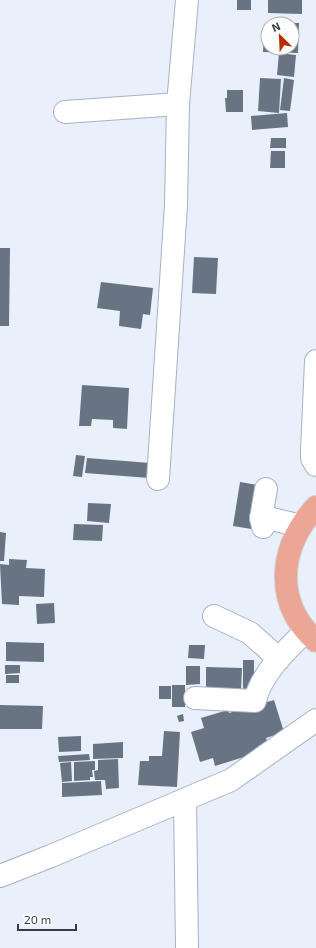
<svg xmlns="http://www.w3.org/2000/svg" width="316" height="948" font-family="'Exo 2',sans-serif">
<rect width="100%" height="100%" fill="#e9f0fb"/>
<g fill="#687383">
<rect x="237" y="0" width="14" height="10"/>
<polygon points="268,0 302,0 302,14 268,13"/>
<polygon points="292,23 299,23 298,53 263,52 264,29 268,29 268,48 292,48"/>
<polygon points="279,53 296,55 294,77 277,75"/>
<polygon points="260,78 281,79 279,113 258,111"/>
<polygon points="284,78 294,80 290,111 280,110"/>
<polygon points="227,90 243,90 243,112 226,112 225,98 227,98"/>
<polygon points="287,113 288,127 252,130 251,116"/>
<polygon points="271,138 286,138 286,148 270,148"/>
<polygon points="271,151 285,151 285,168 270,168"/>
<polygon points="0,248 10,248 9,326 0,326"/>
<polygon points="194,257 218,258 216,294 192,293"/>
<polygon points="101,282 153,288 150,315 143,314 141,329 119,326 120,311 97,308"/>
<polygon points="82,385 129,388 127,429 113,428 113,420 92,419 91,426 79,426"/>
<polygon points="76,455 85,456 82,477 73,476"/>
<polygon points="87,458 150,463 149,478 85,473"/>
<polygon points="240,482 264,486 257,530 233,526"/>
<polygon points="88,503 111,504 109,523 87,521"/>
<polygon points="74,524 103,525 102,541 73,540"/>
<polygon points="0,532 6,533 4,561 0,561"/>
<polygon points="9,559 27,560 26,568 45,569 44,597 19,596 19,605 2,604 0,564 9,565"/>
<polygon points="54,603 55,623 37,624 36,604"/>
<polygon points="6,642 44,643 44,662 6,661"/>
<polygon points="189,645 205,645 204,659 188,658"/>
<rect x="243" y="660" width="11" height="39"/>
<polygon points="5,665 20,665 20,673 5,674"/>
<polygon points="186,666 200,666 200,684 186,685"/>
<polygon points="206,667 242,668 241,691 206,691"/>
<rect x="6" y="675" width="13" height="8"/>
<rect x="172" y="685" width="13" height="22"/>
<rect x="159" y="686" width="12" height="13"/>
<polygon points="274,700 284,732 266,738 270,749 215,766 213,758 200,762 191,732 204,728 201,718 228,710 229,713"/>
<polygon points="0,705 43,706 42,729 0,729"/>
<polygon points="183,714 184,721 179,722 177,716"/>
<polygon points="164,731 180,732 177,787 138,785 140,761 149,761 149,756 162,756"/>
<polygon points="81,736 81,751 59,752 58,737"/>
<polygon points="123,742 123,758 93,759 93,744"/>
<polygon points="89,754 90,760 59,762 58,756"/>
<polygon points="118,759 119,788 106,789 105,780 95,780 94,771 98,770 98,760"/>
<polygon points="95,761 95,770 92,770 93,777 90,777 90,780 74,781 74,762"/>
<polygon points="71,762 72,781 62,782 60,763"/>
<polygon points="101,781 102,795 62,797 62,783"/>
</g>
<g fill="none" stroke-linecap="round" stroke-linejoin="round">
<g stroke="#a6b1c3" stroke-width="24">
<g id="minor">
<polyline points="65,112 178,104"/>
<polyline points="316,361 312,451 312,458 316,465"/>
<polyline points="158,479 176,205 178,104 187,0"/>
<polyline points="261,518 266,489"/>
<polyline points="263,527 261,518 268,518 301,526"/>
<polyline points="214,616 250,633 279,659"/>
<path d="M195,698L255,701C260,675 287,649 306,631"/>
<polyline points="185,800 187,948"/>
<polyline points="0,876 51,856 231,780 316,720"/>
</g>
</g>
<g stroke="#cfd0d2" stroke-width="24">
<path id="major" d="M316,507C279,547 273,602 316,641"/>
</g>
<use href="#minor" stroke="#fff" stroke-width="22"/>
<use href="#major" stroke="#eba695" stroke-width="22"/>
</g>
<g transform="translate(280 36) rotate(336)"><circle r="19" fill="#fdfdfd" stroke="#adafb2"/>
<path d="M0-3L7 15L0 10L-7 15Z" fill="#b72e00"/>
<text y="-6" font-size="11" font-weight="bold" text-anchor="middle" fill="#363b42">N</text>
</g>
<path d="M18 924v6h58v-6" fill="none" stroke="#363b42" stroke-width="2"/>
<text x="24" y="924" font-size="12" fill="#363b42" stroke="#fdfdfd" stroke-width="3" paint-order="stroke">20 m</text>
</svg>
